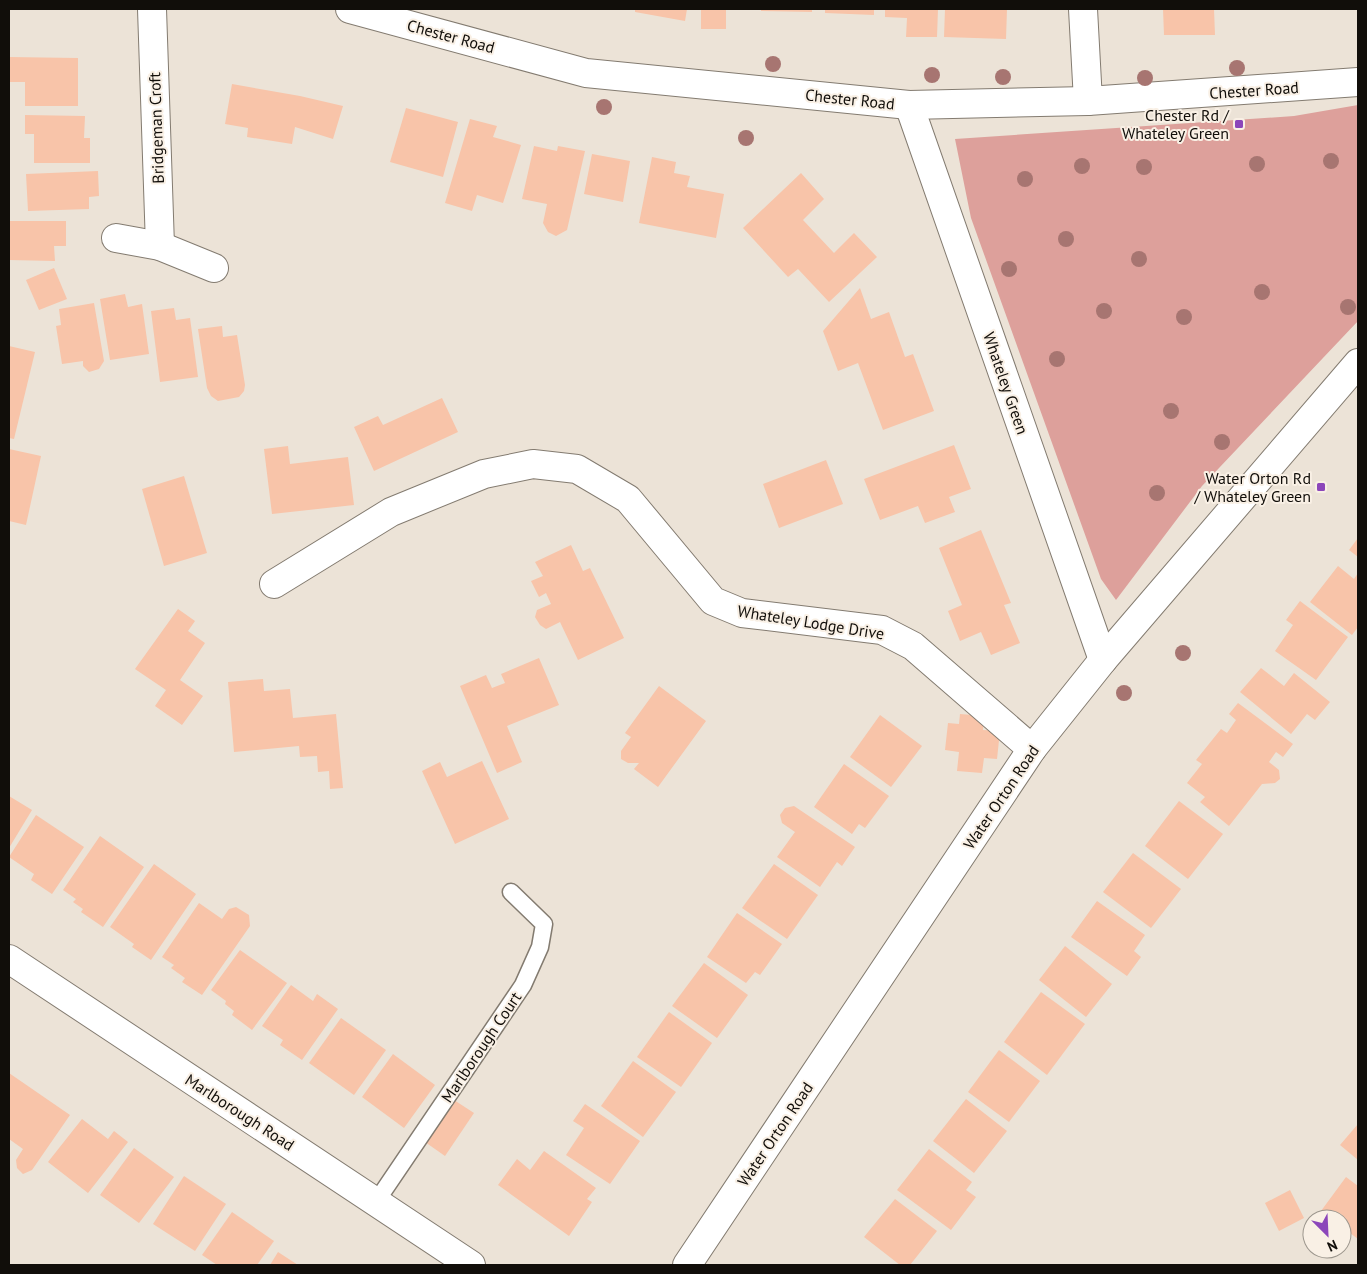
<svg xmlns="http://www.w3.org/2000/svg" width="1367" height="1274" font-family="'PT Sans',sans-serif">
<rect width="100%" height="100%" fill="#ece3d7"/>
<polygon fill="#dda09b" points="1358,105 1358,321 1202,486 1116,600 1101,579 971,218 955,139 1294,116"/>
<g fill="#f8c4a9">
<polygon points="635,9 687,9 685,21 635,12"/>
<rect x="701" y="9" width="25" height="20"/>
<polygon points="761,9 812,9 812,12 761,11"/>
<polygon points="825,9 874,9 874,15 825,13"/>
<polygon points="885,9 938,9 937,37 906,37 907,18 885,17"/>
<polygon points="945,9 1007,9 1006,39 944,37"/>
<polygon points="1163,9 1214,9 1215,35 1164,35"/>
<polygon points="9,57 78,58 78,106 25,106 25,82 9,82"/>
<polygon points="232,84 300,96 343,106 333,139 295,127 292,144 247,137 248,128 225,124"/>
<polygon points="406,108 458,122 443,177 390,162"/>
<polygon points="25,115 85,116 84,138 90,138 90,163 34,163 34,134 25,134"/>
<polygon points="470,119 497,126 493,137 521,145 503,203 477,195 472,211 445,203"/>
<polygon points="534,146 557,151 558,146 585,151 567,230 556,236 548,232 543,223 547,204 522,199"/>
<polygon points="592,154 630,161 623,202 584,194"/>
<polygon points="652,157 676,162 674,173 690,176 687,187 724,194 716,238 639,223"/>
<polygon points="98,171 99,196 89,197 89,209 28,211 26,174"/>
<polygon points="801,173 824,199 803,220 834,253 854,233 877,257 829,302 798,269 788,277 743,228"/>
<polygon points="9,221 66,221 66,246 54,246 55,261 9,260"/>
<polygon points="54,268 67,299 39,310 26,280"/>
<polygon points="860,288 871,319 889,312 905,357 913,354 934,411 883,430 858,363 838,371 823,331"/>
<polygon points="125,294 128,307 142,304 149,354 110,360 100,299"/>
<polygon points="94,303 104,361 99,369 89,372 83,366 83,361 62,364 56,326 61,325 59,309"/>
<polygon points="174,308 176,320 190,318 198,377 160,382 151,311"/>
<polygon points="222,326 223,337 237,335 245,385 244,391 239,397 218,401 211,396 207,388 198,329"/>
<polygon points="9,346 35,352 14,439 9,438"/>
<polygon points="442,398 458,432 374,471 354,427 378,416 383,425"/>
<polygon points="954,445 971,489 949,497 955,512 925,523 918,506 880,520 864,479"/>
<polygon points="288,446 290,464 348,457 354,505 272,514 264,449"/>
<polygon points="9,449 41,456 26,525 9,521"/>
<polygon points="826,460 843,504 779,528 763,484"/>
<polygon points="184,476 207,553 164,566 142,489"/>
<polygon points="981,530 1011,603 1004,605 1020,643 991,655 981,632 960,641 948,611 962,605 939,548"/>
<polygon points="1358,538 1358,557 1349,550"/>
<polygon points="571,545 583,571 590,568 624,638 578,660 560,622 546,629 540,625 535,617 537,610 551,604 546,593 539,597 531,581 543,576 535,562"/>
<polygon points="1338,566 1354,579 1358,573 1358,627 1352,635 1310,602"/>
<polygon points="1300,601 1348,637 1316,680 1275,651 1293,625 1286,620"/>
<polygon points="178,609 195,621 188,631 205,643 180,680 203,696 182,725 155,706 166,690 135,669"/>
<polygon points="539,658 559,705 507,726 522,762 497,773 460,686 486,675 492,688 505,683 501,674"/>
<polygon points="1261,668 1284,686 1294,673 1330,702 1315,720 1307,714 1291,734 1240,692"/>
<polygon points="263,679 264,691 290,689 293,718 336,714 343,788 330,789 329,771 318,772 317,756 300,757 299,746 234,752 228,682"/>
<polygon points="659,686 706,721 658,787 634,769 639,763 628,763 621,759 621,751 631,737 625,733"/>
<polygon points="1238,703 1293,744 1283,757 1276,752 1269,762 1279,770 1280,779 1275,783 1262,784 1229,826 1200,802 1205,797 1187,783 1202,764 1196,760 1221,729 1227,733 1236,720 1229,714"/>
<polygon points="960,714 984,716 983,730 1000,731 997,759 984,758 982,773 957,771 959,752 945,750 948,723 959,724"/>
<polygon points="880,715 922,746 891,787 850,757"/>
<polygon points="482,761 509,819 455,844 422,771 440,762 447,777"/>
<polygon points="844,764 889,796 865,828 859,824 852,834 814,807"/>
<polygon points="9,796 32,810 9,848"/>
<polygon points="1179,801 1223,834 1188,879 1145,846"/>
<polygon points="794,806 855,847 842,866 837,862 820,887 777,857 795,832 782,823 780,815 785,808"/>
<polygon points="36,815 84,847 52,894 31,880 34,874 9,857"/>
<polygon points="100,836 144,867 103,927 81,912 83,909 73,902 76,899 63,890"/>
<polygon points="1133,853 1181,889 1151,928 1103,892"/>
<polygon points="154,864 196,894 151,960 132,947 134,944 110,927"/>
<polygon points="774,864 818,895 787,939 742,908"/>
<polygon points="1097,901 1145,935 1134,951 1141,957 1127,976 1071,937"/>
<polygon points="199,903 222,919 229,909 236,907 249,915 250,926 202,995 182,982 185,978 171,968 174,965 162,957"/>
<polygon points="737,913 782,944 760,975 755,972 746,983 707,957"/>
<polygon points="1065,946 1112,984 1086,1017 1039,980"/>
<polygon points="240,950 287,983 252,1030 232,1015 234,1011 225,1004 226,1001 211,990"/>
<polygon points="704,963 748,995 717,1038 672,1006"/>
<polygon points="291,985 313,1001 317,994 338,1009 302,1060 280,1045 283,1040 262,1026"/>
<polygon points="1041,992 1085,1024 1047,1075 1004,1042"/>
<polygon points="669,1012 712,1043 681,1087 637,1057"/>
<polygon points="341,1018 386,1050 354,1095 309,1063"/>
<polygon points="999,1050 1040,1081 1009,1122 968,1092"/>
<polygon points="393,1054 435,1085 404,1128 362,1097"/>
<polygon points="633,1061 676,1092 643,1137 601,1106"/>
<polygon points="9,1073 70,1115 32,1170 23,1174 17,1168 16,1160 23,1149 9,1139"/>
<polygon points="966,1099 1007,1131 974,1173 933,1141"/>
<polygon points="454,1100 474,1113 445,1156 425,1142"/>
<polygon points="585,1104 640,1141 610,1184 566,1155 584,1128 573,1121"/>
<polygon points="82,1119 108,1139 114,1131 128,1142 88,1193 48,1162"/>
<polygon points="1358,1124 1358,1160 1340,1145"/>
<polygon points="134,1148 174,1177 139,1223 100,1195"/>
<polygon points="929,1149 972,1182 966,1190 976,1197 951,1230 897,1190"/>
<polygon points="544,1151 596,1188 587,1199 592,1202 569,1236 498,1185 517,1159 530,1170"/>
<polygon points="184,1176 226,1204 195,1251 153,1224"/>
<polygon points="1346,1177 1358,1186 1358,1239 1342,1227 1342,1219 1332,1219 1321,1211"/>
<polygon points="1290,1190 1304,1218 1279,1231 1265,1203"/>
<polygon points="895,1199 937,1231 910,1265 900,1265 864,1237"/>
<polygon points="232,1212 274,1241 257,1265 217,1265 202,1255"/>
<polygon points="278,1252 298,1265 270,1265"/>
</g>
<g fill="none" stroke-linecap="round" stroke-linejoin="round">
<g stroke="#837b70" stroke-width="19">
<polyline id="service" points="376,1202 523,985 540,947 544,924 511,892"/>
</g>
<g stroke="#837b70" stroke-width="30">
<g id="minor">
<polyline points="152,9 160,246"/>
<polyline points="1083,9 1088,101"/>
<polyline points="909,105 1103,660"/>
<polyline points="116,238 160,246 214,268"/>
<polyline points="274,584 391,512 484,474 533,464 577,469 628,499 713,601 742,613 882,630 913,646 1032,749"/>
<polyline points="9,959 471,1265"/>
</g>
</g>
<g stroke="#837b70" stroke-width="30">
<g id="secondary">
<polyline points="350,9 586,73 909,105 1088,101 1358,82"/>
<polyline points="687,1265 1032,749 1103,660 1358,363"/>
</g>
</g>
<use href="#service" stroke="#fff" stroke-width="16"/>
<use href="#minor" stroke="#fff" stroke-width="28"/>
<use href="#secondary" stroke="#fff" stroke-width="28"/>
</g>
<g fill="#a77571">
<circle cx="773" cy="64" r="8"/>
<circle cx="1237" cy="68" r="8"/>
<circle cx="932" cy="75" r="8"/>
<circle cx="1003" cy="77" r="8"/>
<circle cx="1145" cy="78" r="8"/>
<circle cx="604" cy="107" r="8"/>
<circle cx="746" cy="138" r="8"/>
<circle cx="1331" cy="161" r="8"/>
<circle cx="1257" cy="164" r="8"/>
<circle cx="1082" cy="166" r="8"/>
<circle cx="1144" cy="167" r="8"/>
<circle cx="1025" cy="179" r="8"/>
<circle cx="1066" cy="239" r="8"/>
<circle cx="1139" cy="259" r="8"/>
<circle cx="1009" cy="269" r="8"/>
<circle cx="1262" cy="292" r="8"/>
<circle cx="1348" cy="307" r="8"/>
<circle cx="1104" cy="311" r="8"/>
<circle cx="1184" cy="317" r="8"/>
<circle cx="1057" cy="359" r="8"/>
<circle cx="1171" cy="411" r="8"/>
<circle cx="1222" cy="442" r="8"/>
<circle cx="1157" cy="493" r="8"/>
<circle cx="1183" cy="653" r="8"/>
<circle cx="1124" cy="693" r="8"/>
</g>
<g fill="#8c46ba" stroke="#f9f0e5" stroke-width="2">
<rect x="1234" y="119" width="10" height="10" rx="2.5"/>
<rect x="1316" y="482" width="10" height="10" rx="2.5"/>
</g>
<g text-anchor="middle" dominant-baseline="central" stroke-width="4" stroke-linejoin="round" paint-order="stroke">
<g font-size="16" fill="#110e0a" stroke="#f9f0e5">
<text transform="translate(451 36) rotate(15)">Chester Road</text>
<text transform="translate(1254 90) rotate(-4)">Chester Road</text>
<text transform="translate(850 99) rotate(6)">Chester Road</text>
<text transform="translate(156 128) rotate(-92)">Bridgeman Croft</text>
<text transform="translate(1006 383) rotate(71)">Whateley Green</text>
<text transform="translate(811 622) rotate(9)">Whateley Lodge Drive</text>
<text transform="translate(1001 797) rotate(-56)">Water Orton Road</text>
<text transform="translate(481 1047) rotate(-56)">Marlborough Court</text>
<text transform="translate(240 1112) rotate(33)">Marlborough Road</text>
<text transform="translate(775 1134) rotate(-56)">Water Orton Road</text>
</g>
<g font-size="16" fill="#110e0a" stroke="#f9f0e5" text-anchor="end">
<text x="1229" y="115">Chester Rd /<tspan x="1229" dy="18">Whateley Green</tspan></text>
<text x="1311" y="478">Water Orton Rd<tspan x="1311" dy="18">/ Whateley Green</tspan></text>
</g>
</g>
<rect width="1367" height="1274" fill="none" stroke="#110e0a" stroke-width="20"/>
<g transform="translate(1327 1234) rotate(156)"><circle r="24" fill="#f9f0e5" stroke="#9c968d"/>
<path d="M0-4L9 19L0 12L-9 19Z" fill="#8c46ba"/>
<text y="-8" font-size="14" font-weight="bold" text-anchor="middle" fill="#110e0a">N</text>
</g>
</svg>
